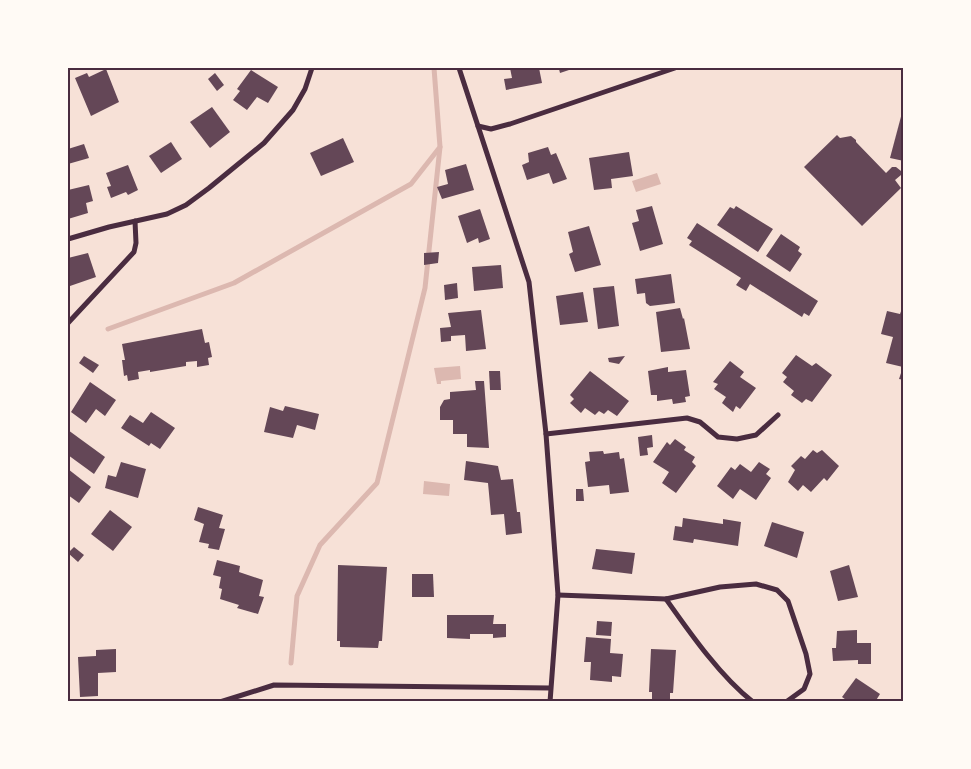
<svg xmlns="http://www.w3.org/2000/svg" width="971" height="769" font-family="'Noto Sans',sans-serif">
<rect width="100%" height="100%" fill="#f7e1d7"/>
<g fill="#dcb8b0">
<polygon points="657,173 661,184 636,192 632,181"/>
<polygon points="460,366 461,379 441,381 441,384 437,384 434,368"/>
<polygon points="424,481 450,484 449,496 423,494"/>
</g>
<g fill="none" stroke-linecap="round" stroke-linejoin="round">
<g stroke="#dcb8b0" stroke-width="5">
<polyline points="108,329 234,283 411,184 440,147 434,68"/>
<polyline points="291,663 297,596 320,545 377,483 425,288 440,147"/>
</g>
</g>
<g fill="#644757">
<polygon points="510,68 539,68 542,83 506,90 504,79 512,78"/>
<polygon points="552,68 575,68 560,73 559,69 552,70"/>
<polygon points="106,69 119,102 91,116 75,78 87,73 89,77"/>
<polygon points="251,70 278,87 268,103 257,97 247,110 233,100 240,91 237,89"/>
<polygon points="215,73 224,85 217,91 208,79"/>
<polygon points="212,107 230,132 210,148 190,122"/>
<polygon points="903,109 904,109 904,161 890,158"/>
<polygon points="837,135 840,138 851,136 856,140 856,142 886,173 892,167 896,167 901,171 901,175 895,180 901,188 862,226 804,167"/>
<polygon points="343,138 354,162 321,176 310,153"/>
<polygon points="171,142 182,159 161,173 149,156"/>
<polygon points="84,144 89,158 68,164 68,149"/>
<polygon points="548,147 551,155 556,153 567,179 553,184 549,173 527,180 522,165 529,162 528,153"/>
<polygon points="629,152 633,176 611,179 612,188 594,190 589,158"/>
<polygon points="466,164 474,190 442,199 437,187 448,184 445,170"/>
<polygon points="128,165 138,190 128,195 126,192 111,198 107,187 111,186 106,173"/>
<polygon points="89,185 93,201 86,203 88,213 68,219 68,190"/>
<polygon points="652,206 663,244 640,251 632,223 639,221 636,210"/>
<polygon points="736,206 773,229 758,252 717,225 730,207 734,209"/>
<polygon points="480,209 490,239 479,243 478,238 467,243 458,216"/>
<polygon points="697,223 818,301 809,316 804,313 802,317 750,284 746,291 736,285 741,278 689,245 692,241 687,238"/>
<polygon points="589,226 601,265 575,272 569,254 573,252 568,232"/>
<polygon points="781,234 800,247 798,251 802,254 790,272 766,256"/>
<polygon points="439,252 438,263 424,265 424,253"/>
<polygon points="88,253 96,277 70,286 68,280 68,258"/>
<polygon points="501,265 503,288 474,291 472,267"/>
<polygon points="671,274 675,303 650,306 646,303 645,293 637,294 635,279"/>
<polygon points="457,283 458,298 445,300 444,285"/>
<polygon points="614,286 619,326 598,329 593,288"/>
<polygon points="583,292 588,322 560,325 556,296"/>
<polygon points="904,303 904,380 899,379 903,367 886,363 893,337 881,334 887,311 900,314"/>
<polygon points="680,308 683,319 684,318 690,349 661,352 656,312"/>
<polygon points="481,310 486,349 466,351 465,335 451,336 451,341 441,342 440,328 451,327 448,313"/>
<polygon points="202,329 205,343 209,342 212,357 208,358 209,365 197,367 197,361 186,362 186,366 150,372 150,370 138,372 139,379 128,381 127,375 124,376 122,360 125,360 122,344"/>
<polygon points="796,355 812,366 816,363 832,375 812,402 806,399 802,403 791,395 794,391 783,382 787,377 782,373"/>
<polygon points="84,356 99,365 93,373 79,363"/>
<polygon points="625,356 619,364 609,362 608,358"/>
<polygon points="730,361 744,372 740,377 756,388 740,409 736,406 733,412 722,403 726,397 714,389 718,384 713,382"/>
<polygon points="668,367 668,372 686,370 690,396 685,397 686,402 673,404 672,399 657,401 657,395 651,395 648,371"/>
<polygon points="489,371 500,371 501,390 490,390"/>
<polygon points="590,371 629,401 617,416 608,410 604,414 599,411 595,415 585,408 581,413 570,403 574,399 570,395"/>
<polygon points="475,381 484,381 489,448 467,447 467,434 453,434 453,420 440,420 440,407 444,400 450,399 450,392 476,390"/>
<polygon points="90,382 116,400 105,416 96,409 86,423 71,412"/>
<polygon points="285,406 319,414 315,430 297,425 293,438 264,432 270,407 283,411"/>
<polygon points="151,412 175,428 160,449 151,443 149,446 121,428 130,415 143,423"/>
<polygon points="68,430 105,457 94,474 68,455"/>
<polygon points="652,435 653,447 647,448 648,455 640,456 638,437"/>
<polygon points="675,439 686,447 684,450 695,457 692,462 696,466 676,493 662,483 669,472 653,462 667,442 670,445"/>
<polygon points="813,450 817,453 822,450 839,466 827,481 824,478 811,492 803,485 798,491 788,482 795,470 791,466 801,456 805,459"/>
<polygon points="603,451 604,454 619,452 620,459 624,458 629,492 610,494 609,485 588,487 585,462 590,461 589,452"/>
<polygon points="466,461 498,466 501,480 513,479 517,512 520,512 522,533 506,535 504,514 491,515 488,483 464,480"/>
<polygon points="121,462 146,469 138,498 105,488 108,475 116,477"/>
<polygon points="759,462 770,469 766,474 771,478 756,500 740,489 733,499 717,486 731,467 735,470 740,464 751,472"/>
<polygon points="68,469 91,487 79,503 68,495"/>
<polygon points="576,489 583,489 584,501 576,501"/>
<polygon points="198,507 223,515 219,528 225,529 219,550 208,548 209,544 199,542 204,524 194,520"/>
<polygon points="110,510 132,527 113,551 91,534"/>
<polygon points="683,518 723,524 723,519 741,522 738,546 694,539 693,543 673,540 675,526 682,527"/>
<polygon points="772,522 804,532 797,558 764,546"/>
<polygon points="74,547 84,555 78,562 68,553"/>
<polygon points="596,549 635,553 632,574 592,569"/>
<polygon points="217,560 240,566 239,572 263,580 259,596 264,597 258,614 237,608 239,605 220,599 222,589 219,588 221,577 213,575"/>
<polygon points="338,565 387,567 382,641 379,641 378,648 340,647 340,641 337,641"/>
<polygon points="849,565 858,597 838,601 830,571"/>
<polygon points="412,574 433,574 434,597 412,597"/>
<polygon points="447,615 494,615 493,624 506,624 506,637 493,638 493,634 470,634 470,639 447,638"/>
<polygon points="597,621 612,622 611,636 596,635"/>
<polygon points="857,630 857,643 871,643 871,664 858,664 858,660 833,661 832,648 836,648 837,631"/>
<polygon points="586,637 611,639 610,653 623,654 621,677 612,676 612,682 590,680 591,662 584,662"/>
<polygon points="116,649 116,672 98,673 98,696 80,697 78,657 96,656 96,650"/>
<polygon points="651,649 676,650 673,693 670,693 670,700 652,699 652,692 649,692"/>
<polygon points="856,678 880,694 875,702 849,702 842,697"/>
</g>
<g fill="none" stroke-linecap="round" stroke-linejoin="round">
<g stroke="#4a2c40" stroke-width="5">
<polyline points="459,68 529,282 546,434 558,595 550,702"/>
<polyline points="478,126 491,129 510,124 675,68"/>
<polyline points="68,239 109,227 167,214 186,205 209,188 264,143 293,110 305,89 312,68"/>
<polyline points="68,323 134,252 136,243 135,221"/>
<polyline points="546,434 687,418 700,422 718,437 737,439 756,435 778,415"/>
<polyline points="558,595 666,599 720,587 756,584 777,590 788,601 806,654 810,674 804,689 786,702"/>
<path d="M666,599C690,633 720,676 753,702"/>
<polyline points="220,702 274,685 550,688"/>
</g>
</g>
<rect width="971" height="769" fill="none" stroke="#fffaf5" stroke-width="138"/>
<rect x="69" y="69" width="833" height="631" fill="none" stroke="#4a2c40" stroke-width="2"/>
</svg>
